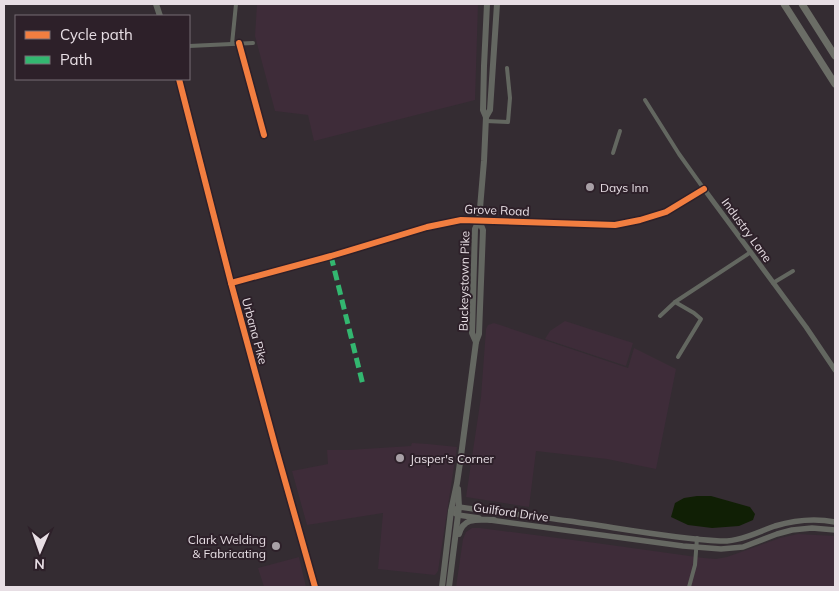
<svg xmlns="http://www.w3.org/2000/svg" width="839" height="591" font-family="Mulish,sans-serif">
<rect width="100%" height="100%" fill="#342c32"/>
<g fill="#3e2c39">
<polygon points="257,4 478,4 475,100 314,141 308,115 275,111 255,36"/>
<polygon points="565,321 633,343 626,366 545,339 550,331"/>
<polygon points="494,323 628,368 634,348 676,369 656,469 607,459 536,451 529,507 466,497 481,397 486,329 488,325"/>
<polygon points="412,443 428,444 457,447 438,571 435,575 378,569 383,513 307,525 292,471 328,464 327,450 348,450 411,446"/>
<polygon points="472,528 480,528 596,543 704,558 716,559 727,557 780,538 798,534 835,536 835,587 456,587 463,539 466,532"/>
<polygon points="299,557 306,587 264,587 258,568"/>
</g>
<polygon fill="#101f05" points="697,496 711,496 750,507 755,514 753,520 739,526 712,528 688,525 671,517 675,503 684,498"/>
<g fill="none" stroke-linecap="round" stroke-linejoin="round">
<g stroke="#636760" stroke-width="4">
<polyline points="239,43 264,135"/>
<polyline points="232,44 236,4"/>
<polyline points="189,46 253,43"/>
<polyline points="645,100 679,154 704,189"/>
<polyline points="486,121 508,122 510,98 507,68"/>
<polyline points="613,153 620,131"/>
<polyline points="773,283 793,271"/>
<polyline points="675,302 694,313 701,319 678,357"/>
<polyline points="660,316 675,302 751,252"/>
<polyline points="689,587 695,565 697,538"/>
</g>
<polyline stroke="#636760" stroke-width="5" points="231,283 331,256 427,227 461,220 615,225 640,220 666,212 704,189 806,327 835,370"/>
<g stroke="#666862" stroke-width="5.5">
<path d="M456,509L459,507C496,512 533,516 569,521C619,528 670,538 720,541C739,542 758,532 775,526C795,520 815,518 835,522"/>
<polyline points="451,511 458,515 479,518"/>
<polyline points="490,520 683,546 721,549 743,547 777,534 792,530 812,528 835,530"/>
</g>
<g stroke="#646761" stroke-width="6">
<polyline points="156,4 160,16"/>
<polyline points="179,79 231,283 276,449 315,587"/>
<polyline points="486,117 490,110 497,4"/>
<polyline points="476,342 472,333 475,229 479,220 484,161 486,117 483,110 484,66 487,4"/>
<path d="M459,534C464,516 479,520 494,520"/>
<polyline points="442,587 451,511 457,483 461,456 476,342 479,334 483,230 479,220"/>
<polyline points="449,587 459,507 458,489"/>
</g>
<g stroke="#6b6d66" stroke-width="7">
<polyline points="784,4 835,84"/>
<polyline points="802,4 835,56"/>
</g>
<polyline stroke="#33b770" stroke-width="5" stroke-dasharray="10 5" stroke-linecap="butt" points="331,256 363,385"/>
<g stroke="#2d2029" stroke-width="9">
<g id="cycleway">
<polyline points="239,43 264,135"/>
<polyline points="179,79 231,283 276,449 315,587"/>
<polyline points="231,283 331,256 427,227 461,220 615,225 640,220 666,212 704,189"/>
</g>
</g>
<use href="#cycleway" stroke="#f27e40" stroke-width="6"/>
</g>
<g fill="#a8a0a6" stroke="#2d2029" stroke-width="2">
<circle cx="590" cy="187" r="5"/>
<circle cx="400" cy="458" r="5"/>
<circle cx="276" cy="546" r="5"/>
</g>
<g text-anchor="middle" dominant-baseline="central" stroke-width="4" stroke-linejoin="round" paint-order="stroke">
<g font-size="12" fill="#e7dee4" stroke="#2d2029" text-anchor="start">
<text x="600" y="187">Days Inn</text>
<text x="410" y="458">Jasper's Corner</text>
<text x="266" y="539" text-anchor="end">Clark Welding<tspan x="266" dy="14">&amp; Fabricating</tspan></text>
</g>
<g font-size="12" fill="#e7dee4" stroke="#2d2029">
<text transform="translate(497 210) rotate(2)">Grove Road</text>
<text transform="translate(747 230) rotate(54)">Industry Lane</text>
<text transform="translate(464 281) rotate(-89)">Buckeystown Pike</text>
<text transform="translate(255 331) rotate(75)">Urbana Pike</text>
<text transform="translate(511 512) rotate(8)">Guilford Drive</text>
</g>
</g>
<rect width="839" height="591" fill="none" stroke="#e7dee4" stroke-width="10"/>
<rect x="15" y="15" width="175" height="65" fill="#2d2029" stroke="#776c74"/>
<rect x="25" y="31" width="25" height="8" fill="#f27e40" stroke="#776c74"/>
<text x="60" y="40" font-size="15" fill="#e7dee4">Cycle path</text>
<rect x="25" y="56" width="25" height="8" fill="#33b770" stroke="#776c74"/>
<text x="60" y="65" font-size="15" fill="#e7dee4">Path</text>
<g transform="translate(40 551) rotate(182)" stroke="#2d2029" stroke-width="4" paint-order="stroke">
<path d="M0-4L9 19L0 12L-9 19Z" fill="#e7dee4"/>
<text y="-8" font-size="14" font-weight="bold" text-anchor="middle" fill="#e7dee4">N</text>
</g>
</svg>
